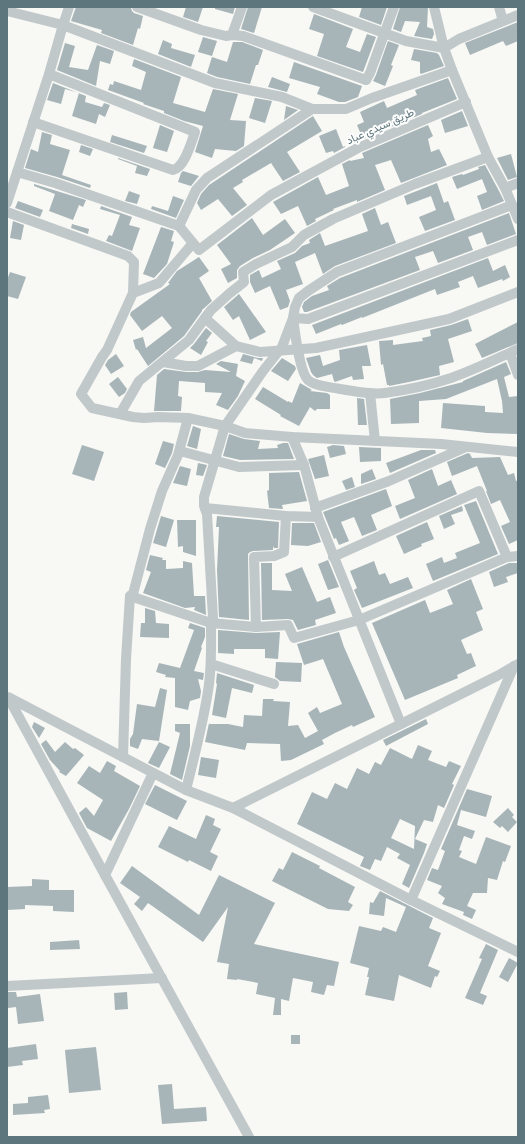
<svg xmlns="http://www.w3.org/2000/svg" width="525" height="1144" font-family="'Public Sans',Vazirmatn,sans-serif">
<rect width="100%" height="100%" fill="#f8f8f5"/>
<g fill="#a7b5b8" fill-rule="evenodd">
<polygon points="76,7 131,8 132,11 134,13 143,16 140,29 138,28 133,45 101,33 102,30 71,21"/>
<polygon points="186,7 203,7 198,22 183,17"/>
<polygon points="215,7 235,7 233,14 215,9"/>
<polygon points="248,7 262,7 254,33 241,29"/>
<polygon points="362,7 387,7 381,25 359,17"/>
<polygon points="400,7 428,7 427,27 433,29 434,34 432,39 414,36 420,22 405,21 401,32 393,29"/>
<polygon points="314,14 353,29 346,47 360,52 367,34 376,37 363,72 317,56 324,34 309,29"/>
<polygon points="518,22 518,41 506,46 503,41 470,55 465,43"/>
<polygon points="203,37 217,41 212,56 198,52"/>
<polygon points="163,40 172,44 171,48 195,55 191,67 158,54"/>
<polygon points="388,41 399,45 391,65 393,66 385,86 373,81 376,75"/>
<polygon points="233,42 242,42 263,50 258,65 256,65 250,84 217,77 207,73 212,57 227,62"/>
<polygon points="65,43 75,46 69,67 88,70 97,45 114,51 110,64 100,61 96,86 57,70"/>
<polygon points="414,49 437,53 439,55 444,66 421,74 420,73 420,62 411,60"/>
<polygon points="134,59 181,77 173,103 205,112 213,89 238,94 230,120 246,121 244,146 236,151 215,149 212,158 195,152 203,126 184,121 164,113 164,111 143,104 144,103 108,90 110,84 113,85 114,81 141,90 146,72 132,66"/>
<polygon points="294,62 362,86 358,97 345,102 339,102 317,94 320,87 289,78"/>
<polygon points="272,77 290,84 287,92 268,87"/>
<polygon points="448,78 457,99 422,113 422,114 363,139 357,125 364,122 360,112 384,101 387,108 417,95 415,90"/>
<polygon points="53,83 86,96 85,102 102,107 104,103 110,105 105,117 99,114 96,124 72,116 79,93 65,89 61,104 47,100"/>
<polygon points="255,98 272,101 265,123 249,118"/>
<polygon points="286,106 298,110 284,120"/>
<polygon points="462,111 468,126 445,133 441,120"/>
<polygon points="313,116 322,131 287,152 300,172 283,181 271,163 242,180 243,182 233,188 247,205 232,216 218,199 201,210 197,203 201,194 209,185"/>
<polygon points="160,125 174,131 167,152 153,148"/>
<polygon points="428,125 433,136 428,139 431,152 439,149 447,165 401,183 391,160 375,165 385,190 357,202 357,200 333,209 334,210 315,219 316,221 307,226 298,206 281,214 273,202 318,177 326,195 349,186 342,164 350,160 350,161 364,158 362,153"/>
<polygon points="336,129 343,147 345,146 345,147 334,153 333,151 326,153 319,136"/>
<polygon points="42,132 52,135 50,144 70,150 62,175 91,185 90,188 57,177 25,168 31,149 38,152"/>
<polygon points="112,135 147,146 144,153 110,142"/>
<polygon points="81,145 93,149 90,156 79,152"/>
<polygon points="511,154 517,177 508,180 497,158"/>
<polygon points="118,158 150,169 147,176 135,173 137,166 118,159"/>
<polygon points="485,165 499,191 504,201 482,210 477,196 487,192 482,179 457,189 452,177 462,174 463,175 479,169 478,167"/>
<polygon points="183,171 199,176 191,186 178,182 181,173"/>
<polygon points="437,183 444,203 448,201 455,220 425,231 419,217 436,210 431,196 407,205 404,196"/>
<polygon points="34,184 86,200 83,207 79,205 73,220 49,211 55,194 34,186"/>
<polygon points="129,191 140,195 137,204 125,201"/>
<polygon points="173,196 184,200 176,218 151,209 152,206 168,211"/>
<polygon points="18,201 43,210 40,217 15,208"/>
<polygon points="101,206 132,217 129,225 140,228 132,251 106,241 109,235 112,236 120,215 100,209"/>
<polygon points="375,208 381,225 388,222 396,243 335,266 323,274 315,253 295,262 303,284 286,290 290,301 288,307 280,310 270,286 255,293 250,282 250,275 259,270 262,278 281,269 277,261 295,253 302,246 310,243 309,240 320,233 325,246 368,231 362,214"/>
<polygon points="509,213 516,234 487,245 482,232 468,237 473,250 438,263 433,251 415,257 420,270 307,312 304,312 302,307 304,302 312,296 329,290 327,286 340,278"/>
<polygon points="252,218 263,235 285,219 295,233 270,250 253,258 240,266 237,270 237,278 228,283 221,269 231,264 217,245"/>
<polygon points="13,221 24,225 21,240 10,238"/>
<polygon points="72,224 89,229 88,234 71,228"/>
<polygon points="161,227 174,231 171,241 174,242 167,264 154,278 143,274"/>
<polygon points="199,257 209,271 199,278 212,301 202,310 202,311 184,336 148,366 137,349 136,350 133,340 143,337 146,348 172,328 162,316 142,331 130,315 131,312 170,284 168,283 177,271"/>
<polygon points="488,258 493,271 505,265 510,277 503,281 502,279 478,288 473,276 458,282 460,287 437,295 435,289 362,318 362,317 342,325 341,324 316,334 312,325"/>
<polygon points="10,272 26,277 18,299 7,296 7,280"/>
<polygon points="239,294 266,332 250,340 239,316 233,320 224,307"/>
<polygon points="468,319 472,331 448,339 454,362 439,366 440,375 409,382 389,386 389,385 387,385 383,364 381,365 379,341 393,340 393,345 423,341 422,338 431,336 430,330 451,325"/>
<polygon points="518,322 518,343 482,358 475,344"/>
<polygon points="206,328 212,333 206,341 208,342 201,355 190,348 194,344"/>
<polygon points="367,345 371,366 362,366 364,379 353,380 352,376 335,382 334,381 332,374 317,378 313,375 311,372 306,358 320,355 323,366 340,360 339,350"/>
<polygon points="116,354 124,366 111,374 105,365 108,360"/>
<polygon points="243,354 258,358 263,358 262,361 254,358 252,364 240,361"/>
<polygon points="282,358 295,366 296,369 288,381 271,371"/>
<polygon points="221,361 238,364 236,376 245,381 238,396 228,410 216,405 222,393 205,392 205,383 179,381 178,396 182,397 181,411 154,411 157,375 164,369 186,372 198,372 205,370 231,372 216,364"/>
<polygon points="506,362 511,374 504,377 509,397 518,396 518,434 487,433 441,428 443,403 485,406 485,412 503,413 502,401 497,379 446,399 419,401 419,423 391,424 390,399 420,393 463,382 463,381"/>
<polygon points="118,377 127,389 125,393 119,397 109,384"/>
<polygon points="300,383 312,390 310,391 327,393 330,395 330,409 317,409 315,411 310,407 299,426 280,416 281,415 255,399 263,387 288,402 288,401 292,403"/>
<polygon points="357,398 364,399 367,425 358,425"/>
<polygon points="193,426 201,429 197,449 187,446"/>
<polygon points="229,434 244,439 260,441 258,449 278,448 277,445 283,443 288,443 294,459 240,460 223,456"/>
<polygon points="163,441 174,444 172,453 165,468 155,464"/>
<polygon points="82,445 104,452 94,481 72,474"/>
<polygon points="333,445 344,446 346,454 330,458 327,447"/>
<polygon points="359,447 381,448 381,461 360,462"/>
<polygon points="421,450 435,450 436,453 390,473 386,463"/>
<polygon points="468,453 470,454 472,458 500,457 508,475 514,473 516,481 518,480 518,540 509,544 501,526 510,522 500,500 491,504 486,491 487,491 477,466 452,476 447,462"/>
<polygon points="324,455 329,476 315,479 308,459"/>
<polygon points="198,463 207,465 203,476 196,475"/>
<polygon points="180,466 191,469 187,486 173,483"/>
<polygon points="372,469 376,479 361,484 361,474"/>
<polygon points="432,469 438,486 451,480 457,494 400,519 395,506 415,498 408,480"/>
<polygon points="299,472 307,501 282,505 283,509 269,508 267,491 269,490 269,473"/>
<polygon points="352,477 355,487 346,490 342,481"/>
<polygon points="386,489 392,506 371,515 377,530 362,536 354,517 341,522 349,541 339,545 336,538 334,539 323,512"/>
<polygon points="476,501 498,554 433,581 426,564 442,557 444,563 457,558 455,553 480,543 464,505"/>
<polygon points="462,506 463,511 451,515 455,524 444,529 439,516"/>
<polygon points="161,516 174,520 166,547 153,543"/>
<polygon points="217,516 279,522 278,548 274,548 273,546 273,550 253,551 250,552 248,554 249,620 219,617 217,570 219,527 216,527"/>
<polygon points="177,520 196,520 196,556 183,552 183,546 178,547"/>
<polygon points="427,522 434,539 421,544 422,546 404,554 396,536"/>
<polygon points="292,523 314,523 321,542 308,546 291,545"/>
<polygon points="150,555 163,558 162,560 166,560 166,569 183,568 183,561 192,563 194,596 205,596 206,615 194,610 195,607 185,608 143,593 151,572 146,570"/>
<polygon points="328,560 339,587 328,590 318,564"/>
<polygon points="374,561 379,575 385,573 390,584 408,577 413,588 362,608 354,590 357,588 350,571"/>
<polygon points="261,563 272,563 272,590 292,591 285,574 302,567 317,602 330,597 336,613 315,620 316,625 298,630 293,620 288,619 262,620"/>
<polygon points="509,563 517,563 518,573 506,577 508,582 494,587 489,572"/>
<polygon points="471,579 483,609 476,612 483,630 461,640 467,654 471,653 476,666 457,675 458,678 405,700 372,623 425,600 430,613 453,604 447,590"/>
<polygon points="145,608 155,611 156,623 169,624 169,638 140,637 141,623 145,623"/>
<polygon points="190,623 205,628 205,637 201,647 202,648 194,671 204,673 203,680 198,679 201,691 200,698 190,701 188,710 175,707 175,678 165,677 166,675 156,672 159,663 180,668 194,630 188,628"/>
<polygon points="218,630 256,633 280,632 278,659 265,658 265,649 234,649 234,654 218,653"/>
<polygon points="339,632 344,647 375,717 353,727 352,725 335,733 322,740 324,744 291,760 281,761 280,744 247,743 245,750 205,742 209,723 210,725 210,724 228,724 243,727 244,715 262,716 263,699 274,699 273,701 290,702 288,726 298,725 305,738 318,731 308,713 317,707 320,713 342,704 323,659 304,665 297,644"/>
<polygon points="276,662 302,663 301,682 280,681 275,677"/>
<polygon points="217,673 254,685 252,693 232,688 226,718 212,715 217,684 216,683"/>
<polygon points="160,688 167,690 159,741 142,739 138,749 130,746 130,739 133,734 137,704 155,707"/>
<polygon points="426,719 428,724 386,746 383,740"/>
<polygon points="34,722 45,728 39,738 32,727"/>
<polygon points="175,724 190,724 190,746 182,780 170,774 180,733 175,731"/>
<polygon points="46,740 55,752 65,742 73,749 75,748 84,755 66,776 59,772 60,771 50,760 41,744"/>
<polygon points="159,742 170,747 159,768 148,763"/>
<path d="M418,745L432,751L428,760L446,767L449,761L461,766L452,784L454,785L444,808L438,805L433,822L424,820L415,839L427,844L424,853L409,888L402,884L410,865L397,858L400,854L387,847L381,861L375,859L370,870L360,866L364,857L297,824L312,792L327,799L335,783L347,789L357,768L369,774L375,762L381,765L390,748L412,759ZM400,819L415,826L414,849L391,838Z"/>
<polygon points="201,757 219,760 216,778 198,775"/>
<polygon points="107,761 116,766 114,771 140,786 129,809 111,841 87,828 79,813 86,807 94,816 103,800 77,783 89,766 100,773"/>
<polygon points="155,785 187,801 177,820 145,804"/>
<polygon points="467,789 492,796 486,817 461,810 457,825 475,831 472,839 464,836 459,850 462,851 459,857 476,864 486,837 511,846 505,862 503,861 497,880 488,878 487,893 473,893 467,906 476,910 472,919 463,915 464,912 442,904 445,898 438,893 442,886 427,880 432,868 438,870 445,851 441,849"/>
<polygon points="508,808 514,815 512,817 517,822 508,832 502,826 500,828 493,822"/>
<polygon points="206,815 215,819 213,825 221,829 210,852 218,856 211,871 189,860 188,862 158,847 169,826 196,839"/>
<polygon points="292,852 320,866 319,868 355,887 348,902 353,905 349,911 328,909 272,881 279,868 283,870"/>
<polygon points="132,866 199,915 219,875 275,903 254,944 339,962 334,986 327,985 324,995 311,992 313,982 293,978 289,1001 281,999 281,1015 273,1015 275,998 256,994 258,983 237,979 237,980 227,979 229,964 217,962 228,907 203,942 148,903 142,911 134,904 140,897 120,883"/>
<polygon points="32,879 49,880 49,890 74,890 74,912 53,911 53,906 25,905 25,909 7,910 7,887 32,886"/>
<polygon points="380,891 433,918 429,928 441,933 428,966 440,971 437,977 435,976 431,988 399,975 394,1001 365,995 369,977 367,977 369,968 350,963 359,926 381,931 383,927 396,932 406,907 386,898 384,916 369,914 370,902 373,903"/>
<polygon points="79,940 80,949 50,950 50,942"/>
<polygon points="486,944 498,950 480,993 487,996 483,1005 465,998 482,959 479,958"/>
<polygon points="509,958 518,963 508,982 499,977"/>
<polygon points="7,992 16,992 17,997 40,994 44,1021 18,1024 16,1007 8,1008"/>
<polygon points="127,992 128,1009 115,1010 114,993"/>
<rect x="291" y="1035" width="9" height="9"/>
<polygon points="36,1044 38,1059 22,1061 23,1065 7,1067 7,1048"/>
<polygon points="96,1047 101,1090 69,1093 65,1050"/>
<polygon points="172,1084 174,1109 206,1107 207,1121 162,1124 158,1085"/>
<polygon points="48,1095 50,1109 44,1110 45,1113 13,1115 13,1104 28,1103 28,1097"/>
</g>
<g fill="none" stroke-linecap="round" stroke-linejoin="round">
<g stroke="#c1c8ca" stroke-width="10">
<polyline points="137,7 201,30 226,36 232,35 243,36 366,80"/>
<polyline points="313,7 406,41 444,48 459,39 518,15"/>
<polyline points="434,7 444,48 452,70 488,157 505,188 518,219"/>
<polyline points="499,7 503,21"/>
<polyline points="7,11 63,25 215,83 282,97 312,109 346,109 372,98 452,70"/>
<polyline points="232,35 242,7"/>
<polyline points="366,80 370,73 394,7"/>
<polyline points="466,102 358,148 271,195 199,250 193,243 159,283 133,293 107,350 102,357 81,394 92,408 133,417 144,418 158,417 188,418 225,426 245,433 292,437 441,444 518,452"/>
<path d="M33,122L173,170C185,167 191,143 195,132L49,74"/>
<polyline points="17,172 55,183 179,226 193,243"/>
<polyline points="505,188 518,183"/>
<polyline points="7,203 49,74 63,25 69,7"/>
<polyline points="7,212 128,256 134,262 133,293"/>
<polyline points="179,226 196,190 207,178 312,109"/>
<path d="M518,240L308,319L293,318C295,331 299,371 308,380C314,386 331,387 340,389C355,391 370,395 385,393C407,390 430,385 451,378C474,370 496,359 518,349"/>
<polyline points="205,318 236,346"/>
<polyline points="510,353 518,375"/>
<polyline points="163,362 186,366 198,366 236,346 260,352 316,348 449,319 518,292"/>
<polyline points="370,393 375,441"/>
<polyline points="120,414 139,381 189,340 205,318 211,310 230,293 244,282 243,272 256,264 292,247 304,235 333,219 415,184 488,157"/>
<polyline points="292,437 304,465 318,517 401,724"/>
<polyline points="180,451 239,467 304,465"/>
<polyline points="205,508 286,516 318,517"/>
<polyline points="315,508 389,481 466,447"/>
<polyline points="333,557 479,491 507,557"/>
<polyline points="130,596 211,623 256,627 288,625 294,638 359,620 507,557 518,556"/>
<polyline points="256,627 254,557 274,556 284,552 286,516"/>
<polyline points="211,664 274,684"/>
<polyline points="123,757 126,659 130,596 133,594 150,529 162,491 178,455 188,418"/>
<polyline points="153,773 105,875 249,1137"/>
<path d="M186,790C194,757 203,724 208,691C212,668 211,646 211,623L213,618L207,514L204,506V497L225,426L263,371L282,347L293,318L295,307L299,298L308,291L337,272L512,205"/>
<polyline points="233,808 497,676 518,664"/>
<polyline points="105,875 8,697 186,790 233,808 411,900 518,952"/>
<polyline points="411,900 514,666"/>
<polyline points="7,986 162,978"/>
</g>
</g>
<g text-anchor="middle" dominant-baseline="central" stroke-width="4" stroke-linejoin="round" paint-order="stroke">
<g font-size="11" fill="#5d767d" stroke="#fff">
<text transform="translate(380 126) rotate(-24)">طريق سيدي عباد</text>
</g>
</g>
<rect width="525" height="1144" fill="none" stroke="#5d767d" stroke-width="16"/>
</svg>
